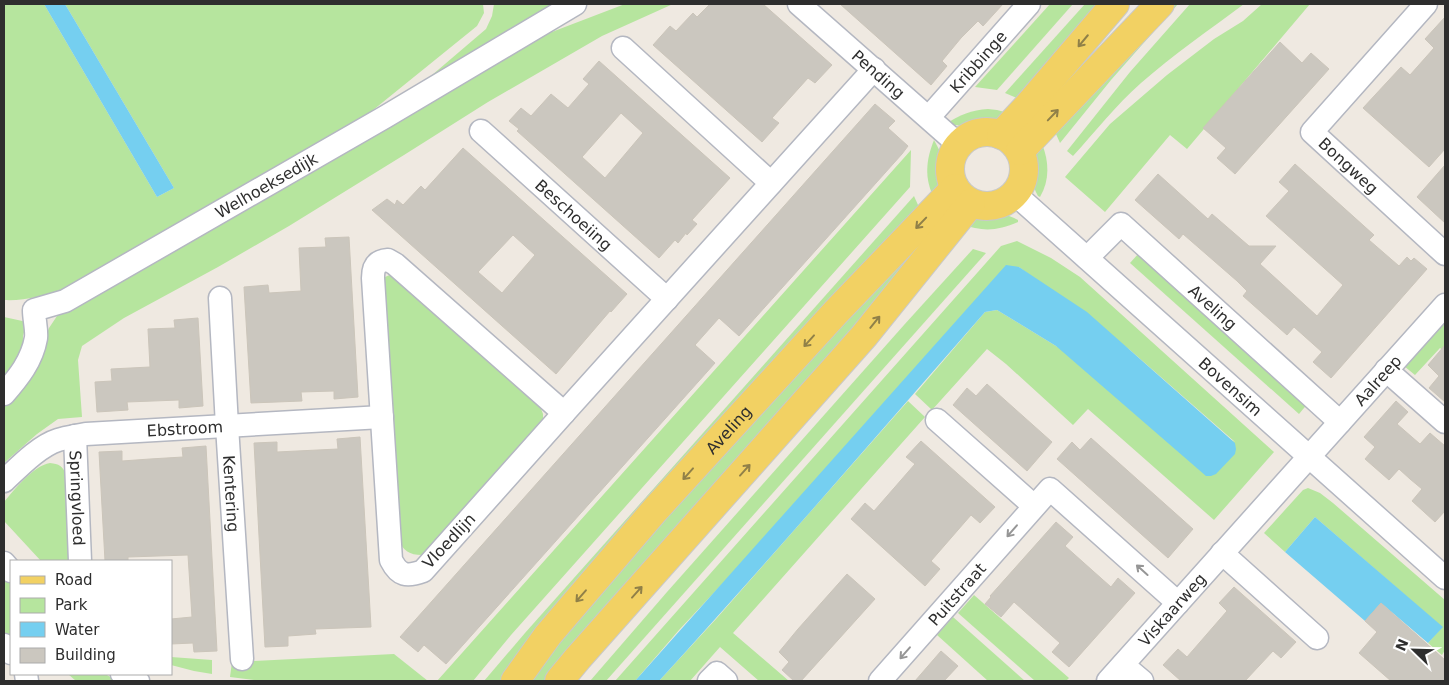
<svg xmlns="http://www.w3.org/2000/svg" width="1449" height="685" font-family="'DejaVu Sans',sans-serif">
<rect width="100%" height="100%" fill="#efe9e1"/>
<g fill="#b6e59e">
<path d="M4,4H44L157,197L174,188L65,4H483L484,13L477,26L362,119L63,289C43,296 25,301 4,300Z"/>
<polygon points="494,4 566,4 411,93 486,29 492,16"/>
<polygon points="625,4 673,4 602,36 488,102 404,155 289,226 218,267 124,318 82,346 78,360 82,417 58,419 37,434 4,463 4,404 32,369 49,328 59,313 505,50"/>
<polygon points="1050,4 1073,4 997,90 975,87"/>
<polygon points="1085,4 1103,4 1019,99 1005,93"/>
<polygon points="1169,4 1178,4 1111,80 1060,143 1052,125"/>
<path d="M1190,4H1244C1209,30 1173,55 1141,83C1116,105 1095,132 1073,156L1067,151L1130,72Z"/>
<polygon points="1262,4 1310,4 1187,149 1170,135 1105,212 1065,177 1110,124 1167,75 1214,39 1243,21"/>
<path d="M988,109L997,110L1012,114L995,125L973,127L946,124C959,115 972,110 988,109Z"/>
<path d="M934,140L944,159L941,188L934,198C924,178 926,160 934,140Z"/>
<path d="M1042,144C1049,161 1050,180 1040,197L1038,196C1032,186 1029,168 1032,156C1033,152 1038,147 1042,144Z"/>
<polygon points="911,150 910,187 511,635 473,681 437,681"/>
<polygon points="914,196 922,214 509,681 484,681 525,633"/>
<path d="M982,213C995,213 1006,213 1018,220V222C997,231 983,232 961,224L975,214Z"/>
<polygon points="940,233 552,681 522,681 547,648 910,246"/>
<polygon points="1017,241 1051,258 1080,277 1274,452 1214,520 1088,409 1073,425 1006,364 987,349 932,410 915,394 985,312 997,310 1056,346 1235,442 1130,350 1019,267 679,630 635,681 615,681 1001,246"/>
<polygon points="973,249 986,253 606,681 590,681 667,592 904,325"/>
<polygon points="1139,253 1309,402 1299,414 1130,263"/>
<path d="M392,274L540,406L543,414V421L422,555C409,555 404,551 397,539L383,281L385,277Z"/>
<polygon points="4,317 27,322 23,336 24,350 4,386"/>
<polygon points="1445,320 1445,352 1440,348 1415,375 1404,366"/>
<polygon points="908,401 925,417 733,633 789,681 759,681 720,647 690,681 659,681 716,619"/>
<path d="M50,463C59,464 63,466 66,475L70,561H41L4,521V502C15,489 33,466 50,463Z"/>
<polygon points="1308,488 1320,493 1333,503 1445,600 1445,650 1442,655 1428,643 1442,627 1315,517 1285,552 1264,533 1303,490"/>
<polygon points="4,576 11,584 11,640 4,634"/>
<polygon points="974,595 1069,678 1066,681 1035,681 958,613"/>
<polygon points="953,617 1025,681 988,681 937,635"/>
<polygon points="394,654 428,681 261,681 230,677 232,662"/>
<polygon points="171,657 212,660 212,674 194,671 171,665"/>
<polygon points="68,674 105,674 118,681 76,681"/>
</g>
<g fill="#75cff0">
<polygon points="44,4 65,4 174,188 157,197"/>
<path d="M1006,265L1019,267L1087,312L1235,443L1236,449L1235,454L1216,474L1211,476H1206L1056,346L997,310L985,312C877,435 770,560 659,681H635Z"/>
<polygon points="1315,517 1443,627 1428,643 1381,603 1365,621 1285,552"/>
</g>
<g fill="#cbc7bf" stroke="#cbc5ba" fill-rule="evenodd">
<polygon points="710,4 763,4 832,65 815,83 808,78 772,118 779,123 762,142 653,45 670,26 676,31 693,13 697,17"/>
<polygon points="840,4 1003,4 983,26 978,21 961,38 942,61 947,66 931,85"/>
<polygon points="1445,17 1445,149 1429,167 1363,108 1401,67 1410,75 1434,48 1425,39"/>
<polygon points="1280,42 1302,63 1311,53 1329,69 1235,174 1217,158 1226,148 1203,128"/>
<path d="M599,61L730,178L692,220L697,224L687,235L686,233L678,243L675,240L659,258L517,131L519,129L509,121L521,108L531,116L551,94L568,108L589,84L583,79ZM621,113L643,133L605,178L582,157Z"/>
<polygon points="875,104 895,121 888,128 908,146 902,154 739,336 719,318 695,345 715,363 446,664 424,645 418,652 400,637"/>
<path d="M463,148L627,294L611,312L610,311L556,374L372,210L387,199L395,205L397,200L403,205L421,186L425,190ZM513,235L535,255L502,293L478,272Z"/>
<polygon points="1295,164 1374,235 1369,240 1399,266 1407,257 1411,261 1414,258 1427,269 1331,378 1313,362 1322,352 1294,327 1287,335 1243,296 1247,291 1237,281 1183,234 1179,239 1135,200 1158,174 1208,219 1212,214 1249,246 1276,246 1260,264 1317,316 1343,285 1266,216 1289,191 1279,182"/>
<polygon points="1445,165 1445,223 1417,197"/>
<polygon points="349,237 358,397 334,399 334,391 301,392 302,401 251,403 244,287 268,285 269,293 301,291 299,248 326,247 325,238"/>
<polygon points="198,318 203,406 179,408 179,400 127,402 128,410 97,412 95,382 112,381 111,369 150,367 148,329 175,328 174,320"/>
<polygon points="1445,345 1445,402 1429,388 1439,376 1428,365"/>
<polygon points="987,384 1052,442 1027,471 953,405 967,388 976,396"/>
<polygon points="1396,401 1408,412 1397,424 1420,444 1430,433 1445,446 1445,511 1435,522 1412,501 1422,489 1410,479 1399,469 1389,480 1365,459 1375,447 1364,437"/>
<polygon points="360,437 371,627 315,629 316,634 288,636 288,646 265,647 254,443 277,442 277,452 338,449 337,439"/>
<polygon points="1091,438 1193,529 1168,558 1057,459 1072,442 1080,450"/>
<polygon points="921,441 995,507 980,523 971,515 931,561 940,569 925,586 851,519 865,503 874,511 915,464 906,457"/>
<polygon points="206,446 217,651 194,652 193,643 171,644 171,619 192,617 188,555 128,557 128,561 105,561 99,452 122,451 122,461 150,459 183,457 182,448"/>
<polygon points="1056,522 1073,537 1065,546 1093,571 1111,587 1118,578 1135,593 1069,667 1052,652 1060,643 1014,602 1001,617 985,604 991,597 990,596"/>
<polygon points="847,574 875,599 801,681 794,681 782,670 789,662 779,652 798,629"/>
<polygon points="1234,587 1296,642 1281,658 1273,651 1245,681 1181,681 1163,665 1178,649 1187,657 1227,611 1219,603"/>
<polygon points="1381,603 1445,660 1445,681 1391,681 1359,653 1377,632 1365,621"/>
<polygon points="941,651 958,666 944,681 915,681"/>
</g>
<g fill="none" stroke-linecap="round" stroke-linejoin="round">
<g stroke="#b4b7c1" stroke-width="25">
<g id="minor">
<path id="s1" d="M799,4L959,145"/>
<path id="s2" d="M1426,4L1312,132L1445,254"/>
<polyline points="623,48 771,183"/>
<path id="s3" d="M929,117L1029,4"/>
<path id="s4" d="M481,131L667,299"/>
<path id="s5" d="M1015,194L1445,578"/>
<path id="s6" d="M1087,258L1121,224L1340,422"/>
<path d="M388,260L395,264L564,413L423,571C407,577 399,576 391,560L373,278C373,267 376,261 388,260Z"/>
<path id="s7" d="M220,298L227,426L242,659"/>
<polyline points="1386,370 1445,422"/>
<path id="s8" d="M4,394C18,378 32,361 36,338C37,330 34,319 34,310L65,301L385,117L575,4"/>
<polyline points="564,413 874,69"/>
<polyline points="937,420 1034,506"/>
<path id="s9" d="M75,436L80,561"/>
<path id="s10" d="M4,481C19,467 39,446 58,440C67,437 77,436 86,434L382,417"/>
<polyline points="1222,553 1317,638"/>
<polyline points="4,563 11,571"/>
<polyline points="4,645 11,653"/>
<polyline points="1123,665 1142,681"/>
<polyline points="26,674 27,681"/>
<polyline points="122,674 138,681"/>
<polyline points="709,681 717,673 726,681"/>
<path id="s11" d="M880,681L1050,489L1178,603"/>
<path id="s12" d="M1108,681L1445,305"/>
</g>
</g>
<g stroke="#c9c9c9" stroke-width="30">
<g id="major">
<circle cx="987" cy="169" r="37"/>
<polyline points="1001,135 1026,108 1115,4"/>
<polyline points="1020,151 1160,4"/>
<path id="s13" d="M515,681L548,635L655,510L836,312L955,188"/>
<polyline points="559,681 578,658 864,336 971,203"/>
</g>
</g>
<use href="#minor" stroke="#fff" stroke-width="22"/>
<use href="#major" stroke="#f2d163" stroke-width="28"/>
</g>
<defs><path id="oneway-shaft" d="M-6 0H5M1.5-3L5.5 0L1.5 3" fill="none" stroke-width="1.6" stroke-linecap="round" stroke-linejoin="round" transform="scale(1.25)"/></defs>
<g stroke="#908048">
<use href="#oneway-shaft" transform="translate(1083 41) rotate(130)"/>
<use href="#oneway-shaft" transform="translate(1053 115) rotate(-46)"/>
<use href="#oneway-shaft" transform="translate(921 223) rotate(134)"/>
<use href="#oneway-shaft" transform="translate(875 322) rotate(-51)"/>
<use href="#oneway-shaft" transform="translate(809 341) rotate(132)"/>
<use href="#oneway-shaft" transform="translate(745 470) rotate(-48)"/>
<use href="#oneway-shaft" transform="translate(688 474) rotate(132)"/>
<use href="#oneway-shaft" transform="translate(637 592) rotate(-48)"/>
<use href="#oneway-shaft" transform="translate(581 596) rotate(131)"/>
</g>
<g stroke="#969696">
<use href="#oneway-shaft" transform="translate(1012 531) rotate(131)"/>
<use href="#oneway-shaft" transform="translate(1142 570) rotate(-138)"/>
<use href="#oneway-shaft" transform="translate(905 653) rotate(131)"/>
</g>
<g text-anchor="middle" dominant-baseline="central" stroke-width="5" stroke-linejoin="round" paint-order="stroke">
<g font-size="16" fill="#2e2e2e" stroke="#fff">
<text stroke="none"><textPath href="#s3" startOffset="74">Kribbinge</textPath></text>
<text stroke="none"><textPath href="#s1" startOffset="106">Pending</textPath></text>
<text stroke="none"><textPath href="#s2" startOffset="221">Bongweg</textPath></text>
<text stroke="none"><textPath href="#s8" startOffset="358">Welhoeksedijk</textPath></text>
<text stroke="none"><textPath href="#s4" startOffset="125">Beschoeiing</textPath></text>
<text stroke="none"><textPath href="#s6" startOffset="172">Aveling</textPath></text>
<text stroke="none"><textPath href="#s12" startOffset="404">Aalreep</textPath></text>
<text stroke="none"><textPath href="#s5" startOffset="289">Bovensim</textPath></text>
<text stroke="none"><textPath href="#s10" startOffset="196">Ebstroom</textPath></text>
<text stroke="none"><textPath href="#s13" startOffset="330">Aveling</textPath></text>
<text stroke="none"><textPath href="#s7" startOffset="196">Kentering</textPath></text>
<text stroke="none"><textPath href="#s9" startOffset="62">Springvloed</textPath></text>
<text transform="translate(449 541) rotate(-47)">Vloedlijn</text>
<text stroke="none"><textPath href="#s11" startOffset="116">Puitstraat</textPath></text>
<text stroke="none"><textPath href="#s12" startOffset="96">Viskaarweg</textPath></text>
</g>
</g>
<rect width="1449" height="685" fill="none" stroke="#2e2e2e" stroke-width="10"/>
<rect x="10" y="560" width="162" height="115" fill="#ffffff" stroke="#ababab"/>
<rect x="20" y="576" width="25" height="8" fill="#f2d163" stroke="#ababab"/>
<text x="55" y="585" font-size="15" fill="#2e2e2e">Road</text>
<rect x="20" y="598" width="25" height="15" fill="#b6e59e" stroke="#ababab"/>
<text x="55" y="610" font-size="15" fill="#2e2e2e">Park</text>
<rect x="20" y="622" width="25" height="15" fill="#75cff0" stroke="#ababab"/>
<text x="55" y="635" font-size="15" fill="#2e2e2e">Water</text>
<rect x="20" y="648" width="25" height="15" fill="#cbc7bf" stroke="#ababab"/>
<text x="55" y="660" font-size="15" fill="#2e2e2e">Building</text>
<g transform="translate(1414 650) rotate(293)" stroke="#ffffff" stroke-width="4" paint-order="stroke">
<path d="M0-4L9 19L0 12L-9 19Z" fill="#2e2e2e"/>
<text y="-8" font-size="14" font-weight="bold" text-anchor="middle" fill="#2e2e2e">N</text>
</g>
</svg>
